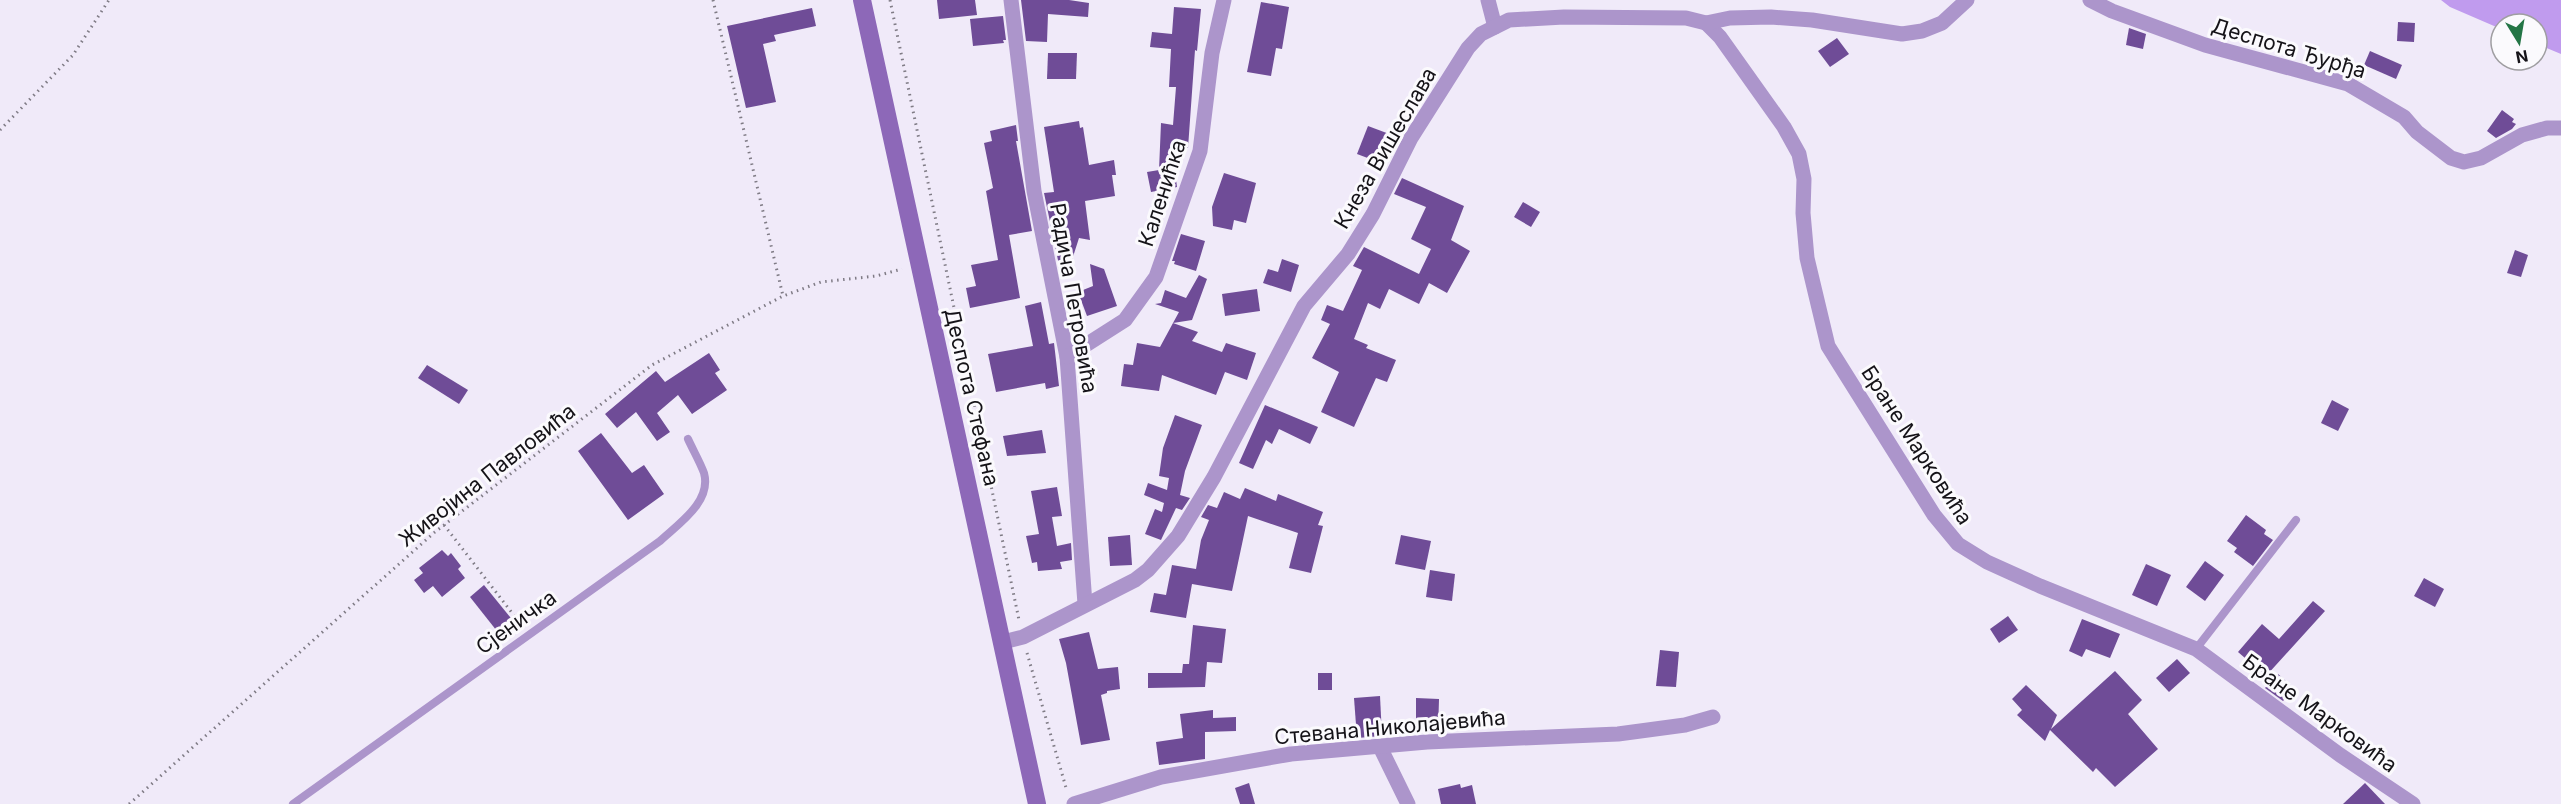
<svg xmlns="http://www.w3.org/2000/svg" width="2561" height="804" font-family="Inter,sans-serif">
<rect width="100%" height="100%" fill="#f0eaf9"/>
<polygon fill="#c09bee" points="2441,0 2561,0 2561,54 2537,44 2537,24 2501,24 2501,29 2450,7"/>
<g fill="#6f4c97">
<polygon points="937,0 975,0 977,15 939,19"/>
<polygon points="1021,0 1069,0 1089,3 1088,17 1048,14 1047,42 1026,41"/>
<polygon points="1261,2 1289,7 1282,49 1276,48 1271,76 1247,72"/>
<polygon points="1174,7 1201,9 1197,51 1195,50 1188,148 1172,147 1177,187 1151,192 1147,172 1159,170 1161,123 1173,125 1176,87 1169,87 1171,49 1150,47 1152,32 1172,34"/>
<polygon points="812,8 816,26 774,35 776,41 763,44 776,102 746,108 727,26"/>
<polygon points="1003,16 1006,40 1003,40 1004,43 973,46 970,19"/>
<polygon points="2398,22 2415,23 2414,42 2397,41"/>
<polygon points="2129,28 2146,34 2143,49 2126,45"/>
<polygon points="1837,38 1849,54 1830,67 1818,51"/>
<polygon points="2370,51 2402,65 2396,79 2364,65"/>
<polygon points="1048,53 1077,53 1076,79 1047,79"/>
<polygon points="2502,110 2514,119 2512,122 2516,124 2512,129 2496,138 2487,131"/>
<polygon points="1079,121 1080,128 1083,127 1089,165 1114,160 1116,175 1112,175 1115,196 1085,201 1090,240 1079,238 1071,263 1059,265 1044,193 1054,192 1044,127"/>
<polygon points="1016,125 1018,141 1016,141 1032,231 1009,235 1020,298 970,308 966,288 976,286 971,265 998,260 986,191 993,188 984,143 992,141 990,131"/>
<polygon points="1368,126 1392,135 1381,163 1357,154"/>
<polygon points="1224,173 1256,183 1246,223 1234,220 1232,230 1213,226 1212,207"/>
<polygon points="1402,178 1464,206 1451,240 1470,251 1447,293 1429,283 1419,304 1389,289 1380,309 1368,303 1354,339 1368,345 1366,348 1396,360 1387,382 1376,378 1354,427 1321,412 1339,372 1312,358 1330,324 1321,320 1327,305 1343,311 1362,270 1353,266 1364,247 1419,274 1431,249 1411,239 1426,207 1394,194"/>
<polygon points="1523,202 1540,212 1531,227 1514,217"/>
<polygon points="1181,234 1205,241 1196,271 1174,264 1175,261 1172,261"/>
<polygon points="2515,250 2528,255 2521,277 2507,273"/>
<polygon points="1282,259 1299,265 1291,292 1263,283 1268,269 1278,272"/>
<polygon points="1090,264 1104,269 1117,306 1087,316 1078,292 1093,286"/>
<polygon points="1199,275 1207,279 1192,320 1173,323 1179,312 1155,304 1161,303 1165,290 1186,298"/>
<polygon points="1257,289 1260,311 1225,316 1222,294"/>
<polygon points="1041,302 1049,344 1054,343 1059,386 1046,389 1045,383 996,392 988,354 1033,346 1025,306"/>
<polygon points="1173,323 1198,332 1192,341 1222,352 1226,343 1256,353 1247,380 1225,372 1216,395 1162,375 1159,391 1121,386 1124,364 1133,365 1137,343 1160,347"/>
<polygon points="709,353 720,370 715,373 727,390 692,414 678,395 657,413 670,432 657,441 636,412 617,428 605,414 656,371 665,382"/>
<polygon points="427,365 468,390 459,404 418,378"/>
<polygon points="2332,400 2349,409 2338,431 2321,423"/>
<polygon points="1265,405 1318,427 1310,444 1279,429 1272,444 1266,440 1253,469 1239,463"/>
<polygon points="1175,415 1202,425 1185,471 1180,495 1190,498 1182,510 1176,508 1161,540 1145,534 1155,509 1162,512 1164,503 1144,495 1148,483 1167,490 1169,478 1159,476 1163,448"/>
<polygon points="1042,430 1046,453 1007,456 1003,436"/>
<polygon points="601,433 632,473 644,465 664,494 628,520 578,451"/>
<polygon points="1057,487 1062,516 1052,517 1057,546 1071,543 1072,560 1060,562 1062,569 1038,571 1037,562 1032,563 1026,536 1039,534 1031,491"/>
<polygon points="1245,488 1276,501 1278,494 1323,512 1318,525 1323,526 1311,573 1289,568 1298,533 1248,516 1232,591 1192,584 1186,618 1150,612 1154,593 1166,595 1172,565 1196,569 1201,540 1209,520 1201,517 1208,505 1217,508 1224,492 1240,499"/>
<polygon points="2246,515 2266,530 2264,534 2273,540 2253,566 2234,552 2237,548 2227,541"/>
<polygon points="1130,535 1132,565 1110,566 1108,537"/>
<polygon points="1401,535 1431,541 1425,570 1395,564"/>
<polygon points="442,550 448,556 451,553 461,566 458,569 465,578 442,597 433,586 424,593 414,580 423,573 419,568"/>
<polygon points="2205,561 2224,575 2205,601 2186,587"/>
<polygon points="2146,564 2171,575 2157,606 2132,595"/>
<polygon points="1430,570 1455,574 1452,601 1426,597"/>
<polygon points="2424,578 2444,589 2435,607 2414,596"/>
<polygon points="484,585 519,628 504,640 470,597"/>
<polygon points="2313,601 2325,611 2266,676 2238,652 2262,624 2279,639"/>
<polygon points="2008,616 2018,630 1999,643 1990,629"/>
<polygon points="2082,619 2120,634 2110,658 2086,649 2082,657 2069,651"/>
<polygon points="1193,625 1226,629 1222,663 1207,662 1205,687 1148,688 1148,673 1182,673 1183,664 1189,664"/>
<polygon points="1089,632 1098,669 1118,667 1120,689 1107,691 1107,693 1101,695 1110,740 1081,745 1066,663 1059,639"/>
<polygon points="1660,650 1679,652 1676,687 1656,686"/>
<polygon points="2177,659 2190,673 2169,692 2156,678"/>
<polygon points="2115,671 2142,700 2128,714 2158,749 2115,787 2096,768 2093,772 2050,730 2045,741 2017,715 2022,710 2012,699 2026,685 2057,715 2051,729"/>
<rect x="1318" y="673" width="14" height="17"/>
<polygon points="2278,674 2295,689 2283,701 2265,688"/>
<polygon points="1380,696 1382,736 1357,738 1354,698"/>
<polygon points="1416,698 1439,699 1438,732 1416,732"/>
<polygon points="1213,710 1213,718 1236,717 1236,731 1205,732 1205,759 1159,765 1156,742 1183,738 1180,714"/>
<polygon points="1249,783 1255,804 1240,804 1235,788"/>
<polygon points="2365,783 2385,804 2343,804"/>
<polygon points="1460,784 1461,788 1472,785 1476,804 1441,804 1438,789"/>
</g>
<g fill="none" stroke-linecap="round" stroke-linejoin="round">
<g stroke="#7f7b85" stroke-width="3" stroke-dasharray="1.5 4.5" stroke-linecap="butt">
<polyline points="713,0 783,296"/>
<polyline points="890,0 1019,620"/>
<polyline points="0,130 73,55 109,0"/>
<polyline points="444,525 523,627"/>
<polyline points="1027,653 1067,791"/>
<polyline points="129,804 435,532 652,365 783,296 821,282 876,276 902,269"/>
</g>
<g stroke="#ac95cb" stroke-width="8">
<polyline points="2196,649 2296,520"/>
<path d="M293,804L660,541C678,524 712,502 704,473C700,462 693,450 688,439"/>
</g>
<g stroke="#ac95cb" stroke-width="15">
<polyline points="1011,0 1034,191 1067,357 1085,604"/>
<polyline points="1488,0 1495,27"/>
<polyline points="2090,0 2112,11 2205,45 2348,84 2404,117 2417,132 2451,158 2464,162 2481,158 2522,135 2547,128 2561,128"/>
<polyline points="1706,23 1720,37 1784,127 1799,154 1804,179 1803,213 1807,258 1828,346 1934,515 1958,544 1987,562 2040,586 2196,649 2340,755 2413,804"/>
<polyline points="1067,357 1125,320 1156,277 1200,151 1212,53 1224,0"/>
<polyline points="1003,642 1023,637 1135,580 1148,570 1178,536 1214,477 1304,306 1348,254 1373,214 1411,138 1468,48 1481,34 1509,20 1564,17 1686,18 1706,23 1730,18 1771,17 1812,20 1902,34 1922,31 1942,23 1967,0"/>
<polyline points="1380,747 1408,804"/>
<polyline points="1074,804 1161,777 1291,754 1427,742 1618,734 1685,725 1713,717"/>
</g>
<polyline stroke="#8d68b8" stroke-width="18" points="862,0 1037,804"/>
</g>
<g text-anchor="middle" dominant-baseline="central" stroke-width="6" stroke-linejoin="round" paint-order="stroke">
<g font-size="21" fill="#151318" stroke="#fbfafd">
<text transform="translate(2289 48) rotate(17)">Деспота Ђурђа</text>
<text transform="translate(1385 148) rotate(-60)">Кнеза Вишеслава</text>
<text transform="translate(1162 193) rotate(-72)">Каленићка</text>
<text transform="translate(1074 298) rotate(80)">Радича Петровића</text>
<text transform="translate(972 397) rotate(77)">Деспота Стефана</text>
<text transform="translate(1917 445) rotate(57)">Бране Марковића</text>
<text transform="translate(487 475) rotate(-38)">Живојина Павловића</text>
<text transform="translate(516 622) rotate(-36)">Сјеничка</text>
<text transform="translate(2320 713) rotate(36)">Бране Марковића</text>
<text transform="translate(1390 727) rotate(-5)">Стевана Николајевића</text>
</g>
</g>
<g transform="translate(2519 42) rotate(169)"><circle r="28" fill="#fbfafd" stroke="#9f9ea1" stroke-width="1.5"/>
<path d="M0-4.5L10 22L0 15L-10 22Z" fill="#247546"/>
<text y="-9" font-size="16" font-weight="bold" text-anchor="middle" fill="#151318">N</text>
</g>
</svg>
